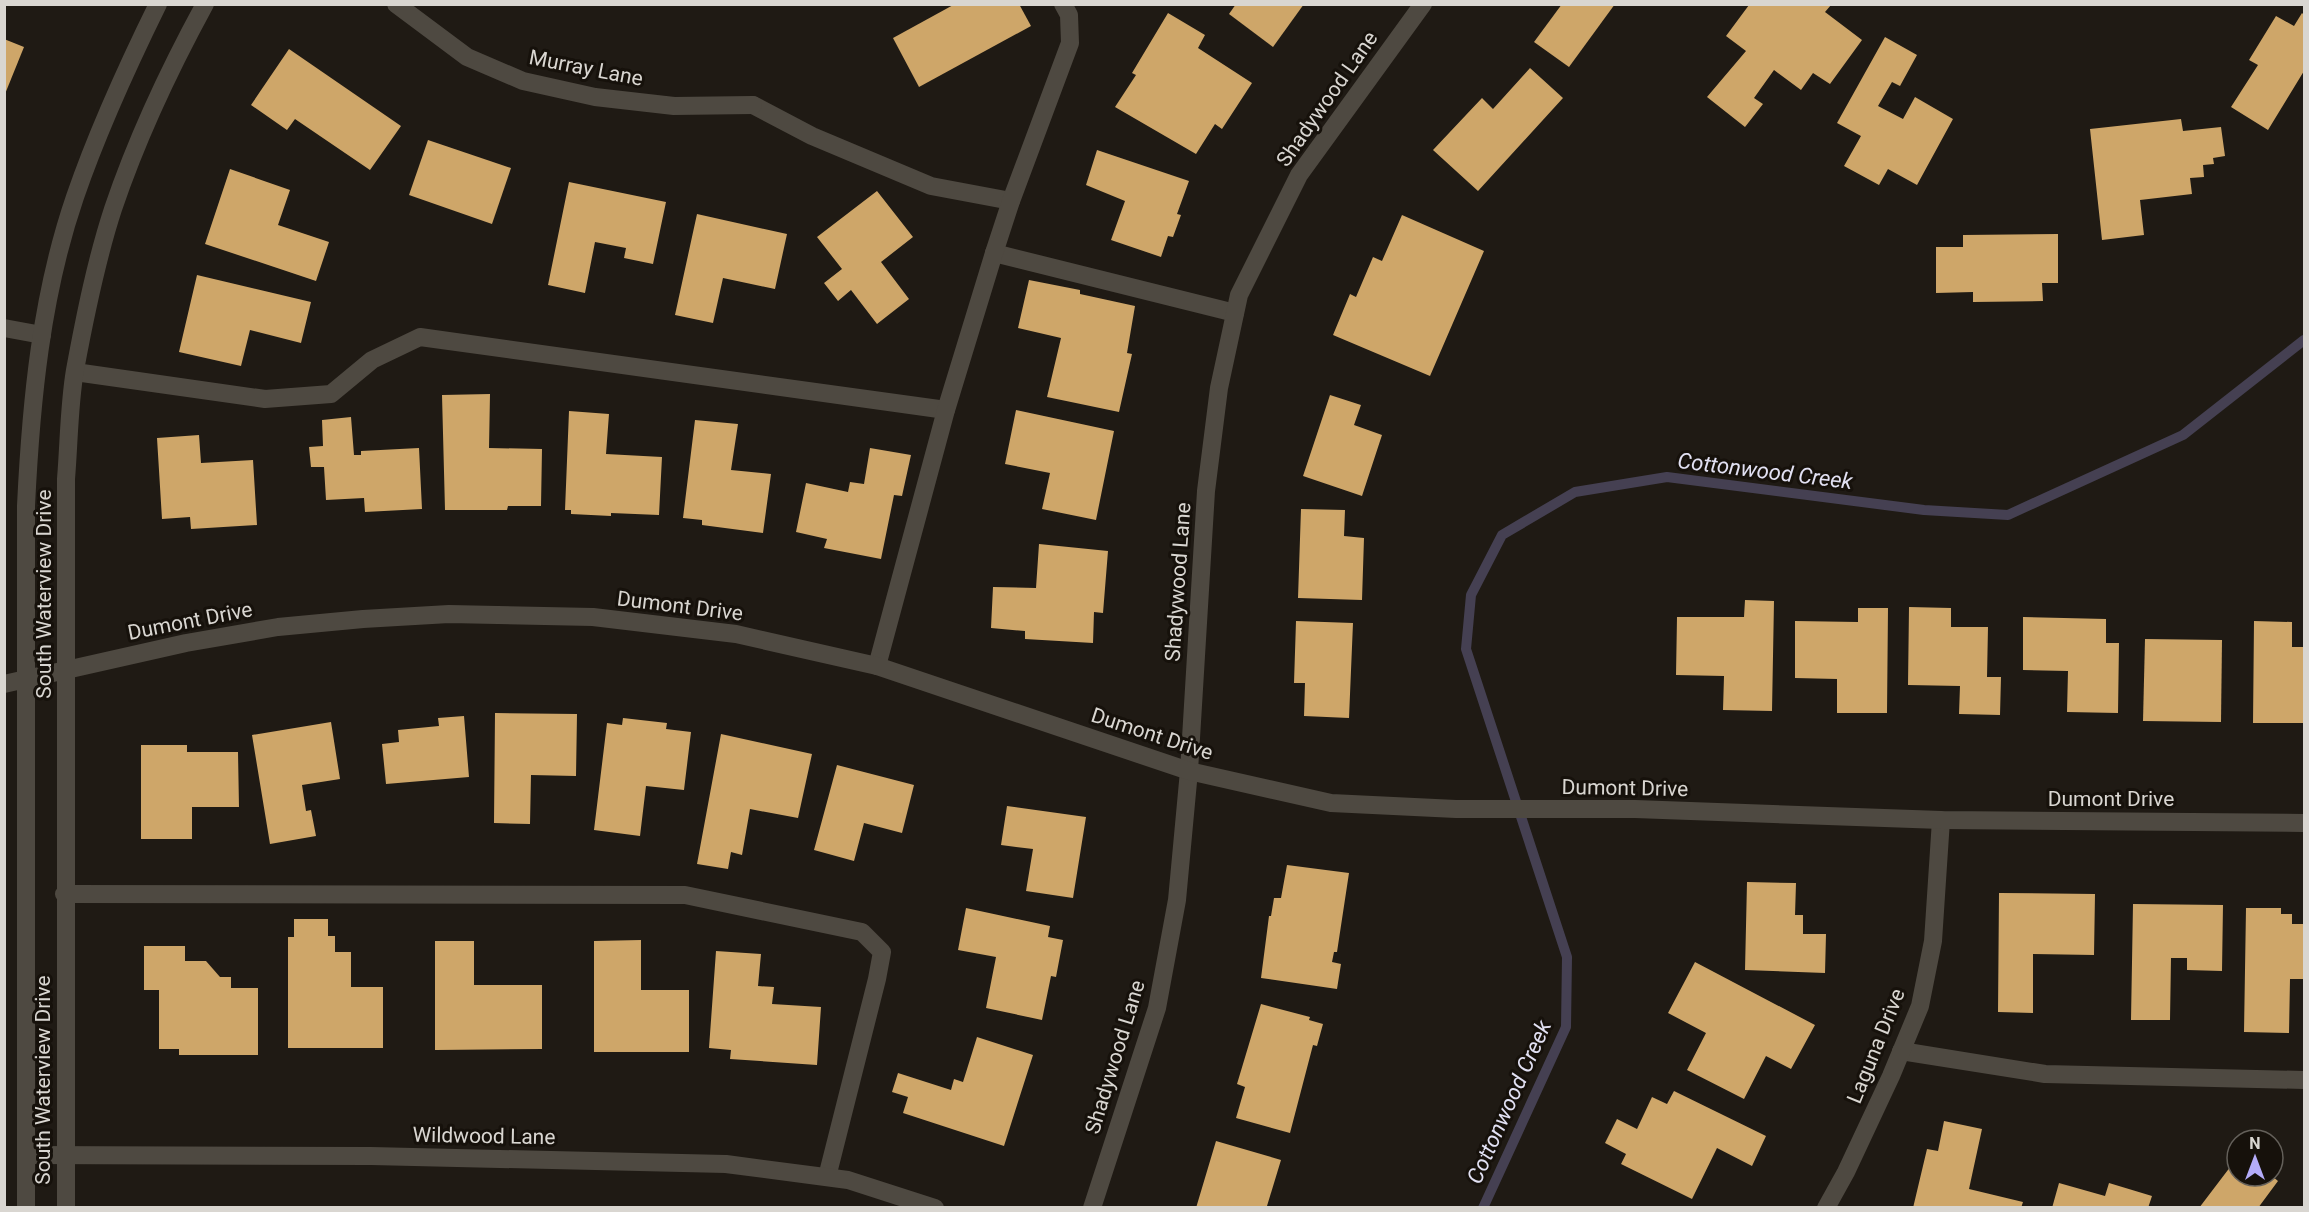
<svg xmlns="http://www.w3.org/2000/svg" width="2309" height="1212" font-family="Roboto,sans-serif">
<rect width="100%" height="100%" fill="#1f1a14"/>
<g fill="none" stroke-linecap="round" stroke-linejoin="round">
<polyline stroke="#454052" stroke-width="10" points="1483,1208 1566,1027 1567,957 1466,649 1471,595 1502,535 1575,492 1667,477 1924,510 2008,515 2183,435 2304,340"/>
</g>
<g fill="#cea669">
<polygon points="955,4 1019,4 1031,26 919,87 893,38"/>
<polygon points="1236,4 1304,4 1273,47 1229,14"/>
<polygon points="1562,4 1615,4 1569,67 1534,42"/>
<polygon points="1749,5 1831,5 1825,12 1862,40 1830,84 1813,73 1801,90 1774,70 1754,98 1763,104 1745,127 1707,97 1746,51 1726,36"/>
<polygon points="1168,13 1205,35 1198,48 1252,83 1222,129 1215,124 1196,154 1115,107 1136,75 1132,73"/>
<polygon points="2302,13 2304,15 2304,71 2268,130 2231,107 2258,65 2249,60 2276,16 2294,26"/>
<polygon points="1885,37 1917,55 1900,86 1892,82 1878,106 1903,119 1915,97 1953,119 1917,185 1888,169 1879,185 1844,166 1861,136 1837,123"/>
<polygon points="4,39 24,47 5,94 4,94"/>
<polygon points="289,49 401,126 370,170 295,119 287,130 251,105"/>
<polygon points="1530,68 1563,98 1478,191 1433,150 1482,98 1493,109"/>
<polygon points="2181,119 2183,131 2221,127 2225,156 2213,158 2214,164 2203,165 2204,177 2190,178 2192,194 2140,200 2144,235 2102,240 2090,129"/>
<polygon points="428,140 511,168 492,224 409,195"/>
<polygon points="1097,150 1189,181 1177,214 1181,215 1173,237 1168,236 1161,257 1111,240 1125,201 1086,185"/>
<polygon points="230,169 290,190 278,225 329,242 316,281 205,244"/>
<polygon points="569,182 666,202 653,264 624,258 626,248 595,242 585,293 548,285"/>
<polygon points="877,191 913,237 881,262 909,299 877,324 851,290 838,301 824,283 842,269 817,237"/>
<polygon points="697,214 787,234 775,289 723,278 713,323 675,315"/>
<polygon points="1402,215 1484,251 1430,376 1333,335 1350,294 1356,297 1373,257 1382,261"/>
<polygon points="2058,234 2058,283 2042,283 2043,301 1973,302 1973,292 1936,293 1936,247 1963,247 1963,235"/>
<polygon points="197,275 311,302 301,343 250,330 241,366 179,352"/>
<polygon points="1029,280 1080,290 1080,294 1135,306 1127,353 1132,354 1119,412 1047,397 1061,338 1018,328"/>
<polygon points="490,394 489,448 542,449 541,506 508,506 507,510 445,510 442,395"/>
<polygon points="1330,395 1361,405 1354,425 1382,435 1362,496 1303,476"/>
<polygon points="1016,410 1114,431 1096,520 1042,509 1050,473 1005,464"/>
<polygon points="569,411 609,414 606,454 662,457 659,515 611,513 611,516 571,514 571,510 565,510"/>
<polygon points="351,417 354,455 361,455 361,451 419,448 422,509 365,512 364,498 326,500 324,467 311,467 309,447 323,446 322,420"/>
<polygon points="695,420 738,424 731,470 771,474 763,533 702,525 702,520 683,518"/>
<polygon points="199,435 201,463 253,460 257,525 191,529 190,517 162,519 157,438"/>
<polygon points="870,448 911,455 902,496 894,495 881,559 824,548 827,539 796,532 806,483 848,492 850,482 864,484"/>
<polygon points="1301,509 1345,510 1344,536 1364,538 1362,600 1298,598"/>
<polygon points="1039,544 1108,551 1103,613 1094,612 1093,643 1025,639 1025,631 991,628 993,587 1036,588"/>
<polygon points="1745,600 1774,601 1772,711 1723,710 1724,676 1676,675 1677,617 1744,617"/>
<polygon points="1909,607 1951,608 1951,627 1988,627 1987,677 2001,677 2000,715 1959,714 1960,686 1908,685"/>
<polygon points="1858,608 1888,608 1887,713 1837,713 1837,679 1795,678 1795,621 1858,622"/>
<polygon points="2023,617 2106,619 2106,643 2119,643 2118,713 2067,712 2068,671 2023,670"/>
<polygon points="1296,621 1353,623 1349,718 1304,716 1305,683 1294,683"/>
<polygon points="2254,621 2292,622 2292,647 2304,647 2304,723 2253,723"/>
<polygon points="2145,639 2222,640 2221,722 2143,721"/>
<polygon points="495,713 577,714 576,776 531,775 530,824 494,823"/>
<polygon points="464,716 469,777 386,784 382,744 399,742 398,730 439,726 438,718"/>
<polygon points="623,718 667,723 666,729 691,732 684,790 646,786 640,836 594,830 607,723 622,725"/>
<polygon points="331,722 340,779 302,785 306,811 311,810 316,836 270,844 252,735"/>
<polygon points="721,734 812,754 798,818 750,809 742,855 731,852 728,869 697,864"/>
<polygon points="141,745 187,745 187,752 238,752 239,807 192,807 192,839 141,839"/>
<polygon points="837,765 914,785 902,833 864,823 854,861 814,850"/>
<polygon points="1007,806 1086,817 1073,898 1026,891 1033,849 1001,845"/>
<polygon points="1287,865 1349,873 1337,952 1334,952 1332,962 1341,964 1337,989 1261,978 1269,916 1271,916 1274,898 1281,898"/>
<polygon points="1747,882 1796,883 1795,915 1803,915 1803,934 1826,934 1825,973 1745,970"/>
<polygon points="1999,893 2095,894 2094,955 2033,954 2033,1013 1998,1012"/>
<polygon points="2133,904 2223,905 2222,971 2187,970 2187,958 2171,958 2170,1020 2131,1020"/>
<polygon points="966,908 1050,926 1048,937 1063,940 1056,977 1051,976 1042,1020 986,1008 996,957 958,950"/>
<polygon points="2246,908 2281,908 2281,914 2292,914 2292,924 2304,924 2304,979 2290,979 2289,1033 2244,1032"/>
<polygon points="294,919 328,919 328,936 335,936 335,952 351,952 351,987 383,987 383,1048 288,1048 288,937 294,937"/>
<polygon points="641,940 641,990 689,990 689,1052 594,1052 594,941"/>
<polygon points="435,941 474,941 474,985 542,985 542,1049 435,1050"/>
<polygon points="144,946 185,946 185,961 206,961 220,977 231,977 231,988 258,988 258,1055 179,1055 179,1049 159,1049 159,990 144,990"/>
<polygon points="716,951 761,954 758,986 774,987 772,1004 821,1007 817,1065 730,1059 731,1050 709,1048"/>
<polygon points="1695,962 1815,1025 1791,1069 1766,1056 1744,1099 1687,1070 1706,1033 1668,1013"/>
<polygon points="1261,1004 1310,1017 1309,1020 1323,1024 1317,1046 1313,1045 1290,1133 1236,1118 1245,1087 1237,1084"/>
<polygon points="977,1037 1033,1055 1004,1146 903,1113 908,1097 892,1092 898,1073 951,1090 954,1079 963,1082"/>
<polygon points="1674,1091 1766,1136 1752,1166 1717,1148 1692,1199 1621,1164 1626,1154 1605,1143 1617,1119 1637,1129 1652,1097 1667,1104"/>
<polygon points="1944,1121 1982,1129 1969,1189 2023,1202 2021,1208 1913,1208 1927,1149 1938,1151"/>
<polygon points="1216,1141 1281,1160 1267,1206 1271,1208 1196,1208"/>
<polygon points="2237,1158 2237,1176 2272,1176 2278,1181 2258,1208 2199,1208"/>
<polygon points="2059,1183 2105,1196 2109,1183 2152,1196 2148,1208 2052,1208"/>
</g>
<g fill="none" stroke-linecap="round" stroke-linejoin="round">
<g stroke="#4e4941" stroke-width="18">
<polyline points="753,105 812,136 931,186 1011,201"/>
<polyline points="994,253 1235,313"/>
<polyline points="4,328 42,335"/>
<polyline points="75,372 265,399 331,394 372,360 420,337 946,410"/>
<polyline points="877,666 946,410 994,253 1011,201 1070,43 1069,15 1063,4"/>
<polyline points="64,894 685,895 862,932 882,952 877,979 827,1177"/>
<polyline points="1901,1051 2045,1074 2304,1080"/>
</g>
<g stroke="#4e4941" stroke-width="18">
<polyline points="396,4 467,57 523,81 595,97 674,106 753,105"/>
<polyline points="26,1155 371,1156 726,1164 848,1180 935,1208"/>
<polyline points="1092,1208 1157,1008 1177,900 1189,771 1206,491 1219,388 1239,295 1299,175 1423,4"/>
<polyline points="1826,1208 1846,1172 1891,1076 1920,1006 1933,941 1941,820"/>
</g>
<g stroke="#4e4941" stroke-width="18">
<polyline points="4,684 186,643 278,627 363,619 449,614 593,617 736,634 877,666 1189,771 1331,803 1456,809 1635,809 1941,820 2304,823"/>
<path d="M26,1208V506C31,402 41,296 75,197C98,130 127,67 158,4"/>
<path d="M66,1208V479C69,443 69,405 75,370C85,316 96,261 113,209C137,138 169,70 205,4"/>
</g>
</g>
<g text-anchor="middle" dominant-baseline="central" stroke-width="6" stroke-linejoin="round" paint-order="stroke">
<g font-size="21" fill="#d9d6d1" stroke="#16110b">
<text transform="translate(586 68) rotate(11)">Murray Lane</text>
<text transform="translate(1327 99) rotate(-55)">Shadywood Lane</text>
<text transform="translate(1178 582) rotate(-86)">Shadywood Lane</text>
<text transform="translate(44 594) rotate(-90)">South Waterview Drive</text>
<text transform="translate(680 606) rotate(7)">Dumont Drive</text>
<text transform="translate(190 621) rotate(-11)">Dumont Drive</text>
<text transform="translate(1152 734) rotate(18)">Dumont Drive</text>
<text transform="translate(1625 788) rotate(1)">Dumont Drive</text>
<text x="2111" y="799">Dumont Drive</text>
<text transform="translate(1876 1046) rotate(-68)">Laguna Drive</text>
<text transform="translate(1115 1057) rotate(-73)">Shadywood Lane</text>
<text transform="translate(43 1080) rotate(-90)">South Waterview Drive</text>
<text transform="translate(484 1136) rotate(1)">Wildwood Lane</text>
</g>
<g font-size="22" font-style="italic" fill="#e2e1f3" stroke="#16110b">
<text transform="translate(1765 471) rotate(7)">Cottonwood Creek</text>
<text transform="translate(1509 1102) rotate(-66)">Cottonwood Creek</text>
</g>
</g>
<rect width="2309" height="1212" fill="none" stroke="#d9d6d1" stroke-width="12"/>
<g transform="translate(2255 1158)"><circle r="28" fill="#16110b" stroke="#64605a" stroke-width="1.5"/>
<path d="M0-4.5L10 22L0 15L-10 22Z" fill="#b4acf9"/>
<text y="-9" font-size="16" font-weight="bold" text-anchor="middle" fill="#d9d6d1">N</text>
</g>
</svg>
